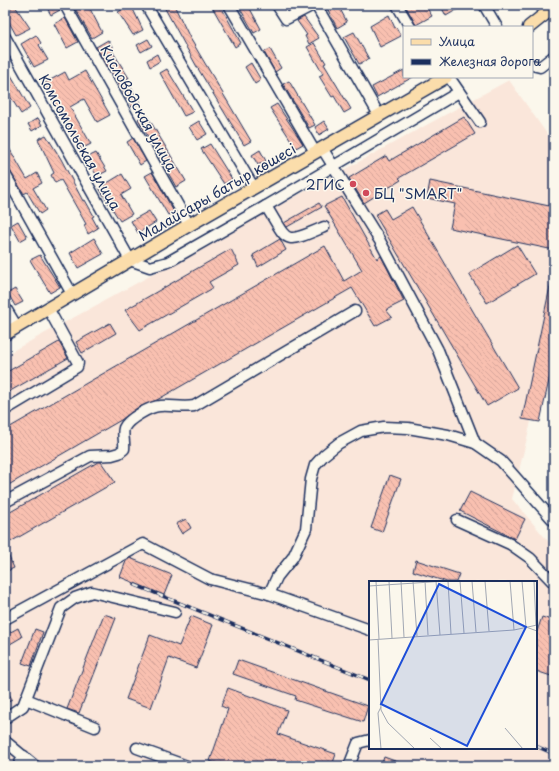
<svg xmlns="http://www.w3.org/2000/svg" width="559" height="771" font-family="'Playpen Sans',sans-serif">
<defs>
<pattern id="building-back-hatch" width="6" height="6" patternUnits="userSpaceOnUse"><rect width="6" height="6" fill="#f9c0b0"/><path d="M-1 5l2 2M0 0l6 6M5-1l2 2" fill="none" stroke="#d5a59a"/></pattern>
</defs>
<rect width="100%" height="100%" fill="#fbf7ec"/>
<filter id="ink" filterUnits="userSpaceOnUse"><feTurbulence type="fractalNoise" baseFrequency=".025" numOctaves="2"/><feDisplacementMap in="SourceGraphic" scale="8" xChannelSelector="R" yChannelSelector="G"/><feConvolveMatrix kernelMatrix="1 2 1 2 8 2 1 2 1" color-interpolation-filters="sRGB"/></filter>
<g filter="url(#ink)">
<path fill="#fae6da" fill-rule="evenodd" d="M509,80L554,144V328L512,499L554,548V766H11L5,755V355ZM370,582H536V748H370Z"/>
<g fill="url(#building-back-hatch)" stroke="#1b2f5e">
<polygon points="52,5 57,5 60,10 51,15 47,8"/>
<polygon points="73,5 88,5 102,32 92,38"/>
<polygon points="131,5 143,30 133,35 118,12"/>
<polygon points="163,5 174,5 190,38 251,141 244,145 197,67"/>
<polygon points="211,5 220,5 241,43 235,47"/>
<polygon points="238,5 248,5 261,29 254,33"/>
<polygon points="332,5 338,5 347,22 337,28 327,8"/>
<polygon points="405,5 425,5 432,16 416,25"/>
<polygon points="447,5 465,5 446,16 442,8"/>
<polygon points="15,6 30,28 16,35 5,15 5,11"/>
<polygon points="389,15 395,28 396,27 401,36 380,47 370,26"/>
<polygon points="304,17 319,38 309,44 305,36 307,35 297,21"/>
<polygon points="65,18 78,42 67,48 54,24"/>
<polygon points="354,32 369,59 359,64 344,37"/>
<polygon points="36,35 41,43 39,45 48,60 34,67 21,44"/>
<polygon points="148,39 152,46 141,52 137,45"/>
<polygon points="108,40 113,48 111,49 129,78 126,79 140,103 132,107 96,47"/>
<polygon points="314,43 326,63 324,64 351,109 344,113 334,96 332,97 319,76 323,74 307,47"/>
<polygon points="270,49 281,68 275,72 264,52"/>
<polygon points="157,54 160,61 150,67 147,60"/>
<polygon points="251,63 261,80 255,84 245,67"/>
<polygon points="167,69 193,112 184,116 160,73"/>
<polygon points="8,70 30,108 21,114 5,88 5,72"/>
<polygon points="404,70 404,77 413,77 377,97 372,87"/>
<polygon points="85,71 110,115 97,122 84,99 70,107 91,144 81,149 43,84 65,72 69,80"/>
<polygon points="289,81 315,125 309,128 283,84"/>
<polygon points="277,104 303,144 296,148 270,108"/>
<polygon points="146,114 186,181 176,187 138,119"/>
<polygon points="464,117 475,134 399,178 401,180 364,203 349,178 386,156 389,161"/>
<polygon points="38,118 42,125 32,131 28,124"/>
<polygon points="199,121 207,134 197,140 189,127"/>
<polygon points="324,121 329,129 319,135 315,127"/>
<polygon points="46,135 61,159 83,201 85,200 94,216 92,217 98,228 88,234 84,225 86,224 61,180 55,183 51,175 54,173 38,139"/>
<polygon points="133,138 146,161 140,165 127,142"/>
<polygon points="5,141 27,179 37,173 42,183 33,188 46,210 40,214 27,192 24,194 5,163"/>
<polygon points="210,144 232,179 224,184 201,149"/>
<polygon points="260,150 266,161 258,165 252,155"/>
<polygon points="96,153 107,171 97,176 86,158"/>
<polygon points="152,172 174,212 168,215 145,176"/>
<polygon points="122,174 131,189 121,195 132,214 120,221 99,188"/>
<polygon points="430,181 554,207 554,250 450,228 455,204 427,198"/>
<polygon points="342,197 377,259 381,256 404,301 386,310 392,317 375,326 352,288 157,400 137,408 121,420 5,487 5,430 325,246 344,281 362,270 324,206"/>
<polygon points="319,203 322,207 287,227 284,223"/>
<polygon points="412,207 518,388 487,406 375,215 385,209 391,219"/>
<polygon points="149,211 156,222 138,233 131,221"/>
<polygon points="18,221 27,237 20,241 11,225"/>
<polygon points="94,238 103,254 78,268 70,253"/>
<polygon points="280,239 286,250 258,267 253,255"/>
<polygon points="517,245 535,274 487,303 469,274"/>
<polygon points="231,249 239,265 209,282 213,288 140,330 125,310"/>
<polygon points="40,255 60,287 50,293 30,260"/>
<polygon points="552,277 554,277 554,357 540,422 522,419"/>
<polygon points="15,289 23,302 15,306 8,293"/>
<polygon points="110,323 116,333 82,353 76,342"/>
<polygon points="59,342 68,358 5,394 5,373"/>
<polygon points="98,462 101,462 115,482 5,545 5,515"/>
<polygon points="390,475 401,479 382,532 371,528"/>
<polygon points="470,492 525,519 515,539 460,511"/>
<polygon points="186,519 191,528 182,534 176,524"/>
<polygon points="5,548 14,568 5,572"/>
<polygon points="130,558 172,575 164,595 120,577 126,561"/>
<polygon points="416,560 459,574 456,582 447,582 413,571"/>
<polygon points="104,614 116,618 79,713 67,709"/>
<polygon points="191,616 213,625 196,668 169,658 151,708 126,699 150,635 179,646"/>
<polygon points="542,617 554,621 554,677 536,671 536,634"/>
<polygon points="18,628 22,637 5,647 5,635"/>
<polygon points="35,629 43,632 31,666 22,663"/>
<polygon points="238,660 368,706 363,722 295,700 296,696 233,674"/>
<polygon points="5,687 12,699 5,703"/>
<polygon points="228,688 287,710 278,734 336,754 332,766 224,766 210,761 228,709 221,706"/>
<polygon points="384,757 406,765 406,766 381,766"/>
</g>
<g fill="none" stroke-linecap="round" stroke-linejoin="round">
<g stroke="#1b2f5e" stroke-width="13">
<g id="minor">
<polyline points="65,5 189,225"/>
<polyline points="146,5 254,188"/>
<polyline points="229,5 315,152"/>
<polyline points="277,5 286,19 313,5"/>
<polyline points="316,5 379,115"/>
<polyline points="397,5 410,27"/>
<polyline points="484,5 497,27"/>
<path d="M5,37L130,260L150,267L168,262L266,206C289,243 282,245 324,227"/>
<polyline points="532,65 540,67 554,56"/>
<polyline points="449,77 480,122"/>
<polyline points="322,148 380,241 438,350 475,443"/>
<polyline points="5,174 72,294"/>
<polyline points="266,206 459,92"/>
<polyline points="5,307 17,327"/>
<polyline points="5,410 77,367 78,363 48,308"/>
<path d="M5,502L90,456L112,455L119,453L124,449C125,442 122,434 124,428C128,419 151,406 160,406C172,405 182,408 194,406L355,311"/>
<polyline points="457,520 510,544 530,558 554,583"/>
<polyline points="269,594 277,577 293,557 306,529 311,479 315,465 324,455 339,443 361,431 384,427 408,428 448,435 475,443 501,461 554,521"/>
<polyline points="5,619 143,544 210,579 269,594 370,630"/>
<polyline points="26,699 95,727"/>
<polyline points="5,718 23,706 61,608 75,598 92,592 175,612"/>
<polyline points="5,741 35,766"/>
<polyline points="137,748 187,766"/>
<polyline points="18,766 24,756"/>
<polyline points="349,766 358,743 370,740"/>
</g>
</g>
<g stroke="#1b2f5e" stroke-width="15">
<g id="major">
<polyline points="529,27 554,7"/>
<polyline points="5,334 189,225 446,77"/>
</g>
</g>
<use href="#minor" stroke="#fbf7ec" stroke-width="10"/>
<use href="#major" stroke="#fbddab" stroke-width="12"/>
<g stroke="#1b2f5e" stroke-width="3.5">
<g id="rail">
<polyline points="135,585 370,680"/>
<polyline points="536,746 554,754"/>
</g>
</g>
<use href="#rail" stroke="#fbf7ec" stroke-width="2" stroke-dasharray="6" stroke-linecap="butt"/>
</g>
</g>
<g fill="#d1495b" stroke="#fbf7ec" stroke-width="1.5">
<circle cx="353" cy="184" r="4"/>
<circle cx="366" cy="193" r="4"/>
</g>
<g text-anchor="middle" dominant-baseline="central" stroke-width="3" stroke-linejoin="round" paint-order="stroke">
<g font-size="14" fill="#1b2f5e" stroke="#fbf7ec">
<text transform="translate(139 108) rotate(61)">Кисловодская улица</text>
<text transform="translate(80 142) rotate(61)">Комсомольская улица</text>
<text transform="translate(217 192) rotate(-30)">Малайсары батыр көшесі</text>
</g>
<g font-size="14" fill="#1b2f5e" stroke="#fbf7ec" text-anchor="end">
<text x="345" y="184">2ГИС</text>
<text x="374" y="193" text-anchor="start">БЦ "SMART"</text>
</g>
</g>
<g transform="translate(369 581)">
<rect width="168" height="168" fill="#fbf7ec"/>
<path fill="none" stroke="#a1a7b3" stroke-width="1" d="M7,0L10,58M20,0L23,57M32,0L35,56M44,0L48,55M56,0L59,54M67,0L71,54M79,0L82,53M91,0L95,52M103,0L107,51M116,0L120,50M141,0L145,49M153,0L157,46L168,50M165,0L167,44M0,5L77,0M9,58L12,129L19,142L46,168M0,59L145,49L168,44M136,147L154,168M61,157L73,168M12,168L9,132L12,126"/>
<path fill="#1d4ed8" fill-opacity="0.15" stroke="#1d4ed8" stroke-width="2" d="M70,3L157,46L98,165L12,123Z"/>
<rect width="168" height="168" fill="none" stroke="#1b2f5e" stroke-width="2"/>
</g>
<rect width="559" height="771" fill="none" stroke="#fbf7ec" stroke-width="20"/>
<rect x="10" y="10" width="539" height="751" fill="none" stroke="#1b2f5e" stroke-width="1.5" filter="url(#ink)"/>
<rect x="403" y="26" width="130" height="52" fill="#fbf7ec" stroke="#a1a7b3"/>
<rect x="411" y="39" width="20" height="6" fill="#fbddab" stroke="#a1a7b3"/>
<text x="439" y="46" font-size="12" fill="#1b2f5e">Улица</text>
<rect x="411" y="59" width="20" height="6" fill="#1b2f5e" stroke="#a1a7b3"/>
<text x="439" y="66" font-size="12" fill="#1b2f5e">Железная дорога</text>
</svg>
